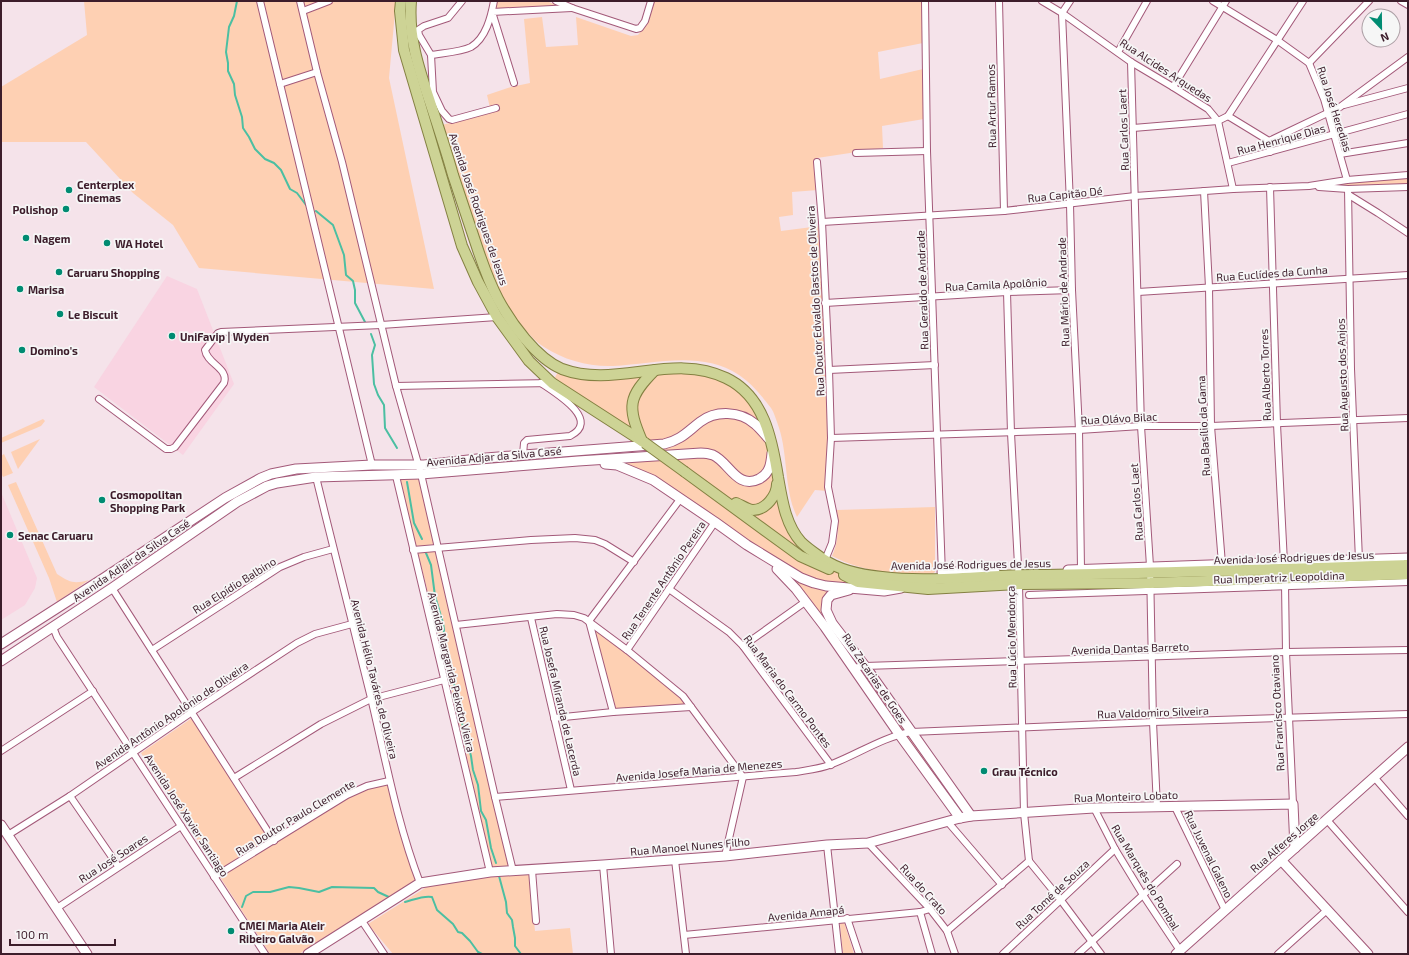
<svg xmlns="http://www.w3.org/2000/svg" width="1409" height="955" font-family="'Exo 2',sans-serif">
<rect width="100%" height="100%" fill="#f5e3ea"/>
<g fill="#f9d4e2">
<polygon points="167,276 197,289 234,384 183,455 94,387"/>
<polygon points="1,492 37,578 35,588 25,605 1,620"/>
</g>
<g fill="#fed0b3">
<polygon points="84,1 396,1 389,78 434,289 199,268 173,225 133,193 86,142 1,142 1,87 87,35"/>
<polygon points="496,1 547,1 562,8 495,10"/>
<path d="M653,1H923V43L878,52L880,79L923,69L924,119L882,126L883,148L817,158L818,190L792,192L793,215L779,217L781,231L820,226L827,370L829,438L827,491L815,490L797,517C783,487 789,453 777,422C775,417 774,412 771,408C762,396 751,383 739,375C701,350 655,364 613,366C589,367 564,360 544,347C531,339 516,319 507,306C490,283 484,254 475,227C464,193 453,159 442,125L491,112L487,95L511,87L530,83L524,19L542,17L546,47L578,45L576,17L631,36L638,35L643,29Z"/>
<polygon points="1408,178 1408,185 1314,185"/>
<polygon points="560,368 575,372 681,368 744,389 772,447 782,500 801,541 862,588 837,596 831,600 828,614 972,816 960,818 796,589 764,557 678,496 617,465 664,456 552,383"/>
<polygon points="43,419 45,421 41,426 1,443 1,438"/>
<polygon points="40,439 18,469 11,452"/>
<polygon points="4,454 13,473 3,477 1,473 1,456"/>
<polygon points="420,476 435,544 415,547 399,478"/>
<path d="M16,482L57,574C71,583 74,584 89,580L57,602L49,578L8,485Z"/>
<path d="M935,507V572L931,575C897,575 863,572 832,556C839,541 838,526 837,510Z"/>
<polygon points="436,549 509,867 492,869 448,674 418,553"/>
<polygon points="592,625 681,696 687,705 615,709"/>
<polygon points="192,718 271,839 218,871 141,753"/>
<polygon points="387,784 416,881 299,954 270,954 220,877 348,798 369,789"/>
<polygon points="529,872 535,931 570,928 573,954 393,954 368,924 433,883"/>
<polygon points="844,922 854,954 843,954 840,924"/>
</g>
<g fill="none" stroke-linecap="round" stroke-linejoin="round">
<g stroke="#4bbfa2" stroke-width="2">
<polyline points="237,1 234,16 229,27 226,52 228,63 228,71 234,84 235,95 242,117 243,128 249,137 255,149 265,159 274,163 281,170 290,189 297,193 306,205"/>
<polyline points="316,211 333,225 344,255 346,275 353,281 355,290 355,303 365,322"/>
<polyline points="371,334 375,345 372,355 374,384 378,395 384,405 385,428 397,448"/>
<polyline points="407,482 414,523 422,539"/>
<polyline points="426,553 431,565 435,596 443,623 444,630 443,638 450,659 458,708 471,756 473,770 478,785 481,811 486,820 491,848 496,863"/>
<polyline points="499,876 506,902 507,913 512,920 513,927 515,938 515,946 521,954"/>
<path d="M405,902C413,900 424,895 432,897L437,910L453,924L458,932L462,933L470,941L478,952L482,954"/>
<polyline points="242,907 246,896 253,892 270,892 289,887 299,888 319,892 332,887 374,888 378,892 391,898"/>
</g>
<g stroke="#a35979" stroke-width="8">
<g id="street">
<polyline points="260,1 372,465"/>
<polyline points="300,1 317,72 342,162 396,386 552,383"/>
<polyline points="462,1 448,18 424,26 418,30 419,35 431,55 433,92 442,111 449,119 452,120 496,108"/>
<polyline points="556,1 572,8 636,29 640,28 645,21 651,1"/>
<polyline points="925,1 927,151 942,575"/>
<polyline points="999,1 1004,211"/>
<polyline points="1042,1 1062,13 1131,62 1173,87 1208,109 1218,121 1233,189"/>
<polyline points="1070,1 1062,13 1070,204 1072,290 1079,430 1081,569"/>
<polyline points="1213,1 1277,40 1309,63 1324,99 1347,180"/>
<polyline points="1401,1 1408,5"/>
<polyline points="303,11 329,1"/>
<polyline points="1118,52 1147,1"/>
<path d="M431,55C442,53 461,52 471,47C486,38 491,17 494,1"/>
<polyline points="1131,62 1141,426 1150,566 1153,722 1157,807"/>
<polyline points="1309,63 1369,1"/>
<polyline points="514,83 492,12 572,8"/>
<polyline points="280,84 317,72"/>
<polyline points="1173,87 1226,1"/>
<polyline points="1344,105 1408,88"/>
<polyline points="1228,116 1269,141 1270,152"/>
<polyline points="1133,128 1218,121 1228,116 1303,1"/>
<polyline points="1269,141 1340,107 1408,57"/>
<polyline points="856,153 927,151"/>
<polyline points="1340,154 1408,143"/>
<polyline points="817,162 822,222 829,370 831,438 828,487 835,521 832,543 825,560"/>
<polyline points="1228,163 1408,114"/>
<polyline points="1270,187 1277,424 1284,563"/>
<polyline points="1319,187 1348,189 1408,187"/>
<polyline points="1348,189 1351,369 1359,560"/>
<polyline points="1204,191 1209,287 1211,426 1222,564"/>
<polyline points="1349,195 1378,213 1408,233"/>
<polyline points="822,222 1004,211 1135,196 1233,189 1309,186 1347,180 1408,175"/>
<polyline points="1007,292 1011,433 1019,584 1024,813 1029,861"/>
<polyline points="1138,292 1408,275"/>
<polyline points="825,303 1007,292 1072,290"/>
<polyline points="829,370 935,365"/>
<polyline points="396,386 421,474 495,797 513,871"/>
<path d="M99,399L166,449H171L175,447L224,383C229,368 207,364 205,350L218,333L221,332L381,325L497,317"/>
<polyline points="831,438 1079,430 1141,426 1211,426 1408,418"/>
<path d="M523,455L524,443L527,440L570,436C602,420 554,392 541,383"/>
<polyline points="396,476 490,872"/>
<path d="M316,477C334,551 353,625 371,698C386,761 397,823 420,883"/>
<polyline points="413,550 531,540 575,538 595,540 605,544 634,562"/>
<polyline points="1285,584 1286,652 1293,804"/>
<polyline points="112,588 274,841"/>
<polyline points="669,589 729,632 743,646 831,765"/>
<path d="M1029,595C1155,590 1282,587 1408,582"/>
<polyline points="531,618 571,790"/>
<polyline points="456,625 557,614 574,615 584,618 627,650 683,696 743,777 725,856"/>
<polyline points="53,627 57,637 265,954"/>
<polyline points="743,646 805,602"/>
<polyline points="152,650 280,567 304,557 333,549"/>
<polyline points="627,650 715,522"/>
<polyline points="853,668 865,666 1286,652 1408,650"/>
<polyline points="613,712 589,621 681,498"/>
<polyline points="554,718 613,712 691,707"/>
<polyline points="1,751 93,691"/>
<polyline points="1374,777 1408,816"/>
<polyline points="234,778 321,724 371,699 444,680"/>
<polyline points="70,796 118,866"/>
<path d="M495,797L796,772C808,770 820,769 832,764C858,754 883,737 911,732L1153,722L1408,714"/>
<polyline points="1175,807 1225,910"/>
<polyline points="1094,808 1115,849 1143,895 1181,952"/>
<polyline points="1327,820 1408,912"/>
<polyline points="947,821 1002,885"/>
<polyline points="8,835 70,796 192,712 297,643 315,634 352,624"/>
<polyline points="868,843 930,909 947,931 955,954"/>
<polyline points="827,845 839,954"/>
<polyline points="675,860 686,954"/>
<polyline points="1029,861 1060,899 1101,954"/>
<polyline points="603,865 611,954"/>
<polyline points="532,870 536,921"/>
<polyline points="214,877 347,795 367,786 389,781"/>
<polyline points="57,908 181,826"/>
<polyline points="920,912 932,954"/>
<polyline points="847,918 859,954"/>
<polyline points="362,921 384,954"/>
<polyline points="947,931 1029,861"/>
<polyline points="684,935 920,912 930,909"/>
<polyline points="1003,954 1115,849"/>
<polyline points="1078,954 1177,864"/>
<polyline points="1278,954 1327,910"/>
</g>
</g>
<g stroke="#a35979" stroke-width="11">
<g id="secondary">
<polyline points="605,464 617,465 653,480 715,522 747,545 801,578 814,583 826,586 884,591 901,588"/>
<polyline points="777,569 796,589 825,627 899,734 960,818"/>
<polyline points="1068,570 1408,558"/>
<polyline points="942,572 995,572"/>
<polyline points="849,590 831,595 827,600 826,610 832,623 865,666 971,816"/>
<path d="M1,644L104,578L225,498L261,478L271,474L296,469L372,465H424L486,458L664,444C681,440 687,432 700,422C716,410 740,411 755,424C761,429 765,435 770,440"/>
<path d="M1,661L112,588L237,502L267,486L277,483L316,477L421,474L578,461L701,453C705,453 710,454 713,455C729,462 737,490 759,479C770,473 771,464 772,453"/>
<polyline points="1,825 87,954"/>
<polyline points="1281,860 1368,954"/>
<polyline points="308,954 420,883 490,872 603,865 725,856 827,845 868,843 960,818 971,816 1094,808 1293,804 1295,848"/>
<polyline points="1176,954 1408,747"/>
</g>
</g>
<g stroke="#848042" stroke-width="12">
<g id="primary">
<polyline points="401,1 400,11 404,50 462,246 478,282 497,317 529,361 552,383 645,443"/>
<path d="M411,1C408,37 419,69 430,102C438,126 446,150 453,175C461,199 469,223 477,247C483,265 489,282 498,299C511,323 536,358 562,369C616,389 673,352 726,378C764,396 772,439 778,477C782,499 785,524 801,542C807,548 816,554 823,559C840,571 861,575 882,577C932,583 983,575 1034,575C1159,573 1283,569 1408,565"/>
<path d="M642,441C627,406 628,397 655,370"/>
<polyline points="685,472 800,556 829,569"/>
<path d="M736,503C741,505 748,510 753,510C766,510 777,495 777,484"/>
<polyline points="844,575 858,582 928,589 1019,584 1150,583 1408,574"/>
</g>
</g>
<use href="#street" stroke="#fff" stroke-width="6"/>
<use href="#secondary" stroke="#fff" stroke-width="9"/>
<use href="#primary" stroke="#cdd395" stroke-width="10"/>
<g stroke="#848042" stroke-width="12" stroke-linecap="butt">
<polyline id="primary-bridge" points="645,443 685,472"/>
</g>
<use href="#primary-bridge" stroke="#cdd395" stroke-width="10"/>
</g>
<g fill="#008b72" stroke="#f6f6f6" stroke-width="1.5">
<circle cx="69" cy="190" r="4"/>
<circle cx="66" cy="209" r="4"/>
<circle cx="26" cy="238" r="4"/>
<circle cx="107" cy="243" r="4"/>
<circle cx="59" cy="272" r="4"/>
<circle cx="20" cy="289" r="4"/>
<circle cx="60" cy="314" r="4"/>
<circle cx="172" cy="336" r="4"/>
<circle cx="22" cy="350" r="4"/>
<circle cx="102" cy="500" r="4"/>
<circle cx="10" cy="535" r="4"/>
<circle cx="984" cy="771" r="4"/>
<circle cx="231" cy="931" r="4"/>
</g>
<g text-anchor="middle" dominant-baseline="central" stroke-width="3.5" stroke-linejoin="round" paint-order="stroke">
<g font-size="11" fill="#3d1d2b" stroke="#f6f6f6">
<text transform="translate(1166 70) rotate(33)">Rua Alcides Arquedas</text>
<text transform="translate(991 106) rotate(-91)">Rua Artur Ramos</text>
<text transform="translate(1335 109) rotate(72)">Rua José Heredias</text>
<text transform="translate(1123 130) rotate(-92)">Rua Carlos Laert</text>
<text transform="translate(1281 139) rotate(-15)">Rua Henrique Dias</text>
<text transform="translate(1065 194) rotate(-6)">Rua Capitão Dé</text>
<text transform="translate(479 209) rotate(71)">Avenida José Rodrigues de Jesus</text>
<text transform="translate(1272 273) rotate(-4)">Rua Euclídes da Cunha</text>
<text transform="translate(996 284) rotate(-3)">Rua Camila Apolônio</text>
<text transform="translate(922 290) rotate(-92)">Rua Geraldo de Andrade</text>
<text transform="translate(1063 292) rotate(-92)">Rua Mário de Andrade</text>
<text transform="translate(815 301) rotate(-93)">Rua Doutor Edvaldo Bastos de Oliveira</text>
<text transform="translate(1265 375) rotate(-92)">Rua Alberto Torres</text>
<text transform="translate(1342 375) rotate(-92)">Rua Augusto dos Anjos</text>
<text transform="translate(1119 418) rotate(-3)">Rua Olávo Bilac</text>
<text transform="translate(1203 426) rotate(-93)">Rua Basílio da Gama</text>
<text transform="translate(494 456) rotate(-5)">Avenida Adjar da Silva Casé</text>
<text transform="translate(1136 502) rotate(-94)">Rua Carlos Laet</text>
<text transform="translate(1294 557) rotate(-2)">Avenida José Rodrigues de Jesus</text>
<text transform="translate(131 560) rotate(-34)">Avenida Adjair da Silva Casé</text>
<text transform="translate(971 564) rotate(-1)">Avenida José Rodrigues de Jesus</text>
<text transform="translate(1279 577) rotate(-2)">Rua Imperatriz Leopoldina</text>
<text transform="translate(663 580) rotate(-56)">Rua Tenente Antônio Pereira</text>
<text transform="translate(234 585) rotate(-32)">Rua Elpídio Balbino</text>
<text transform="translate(1011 637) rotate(-91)">Rua Lúcio Mendonça</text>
<text transform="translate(1130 648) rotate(-2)">Avenida Dantas Barreto</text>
<text transform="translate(452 672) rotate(76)">Avenida Margarida Peixoto Vieira</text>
<text transform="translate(875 678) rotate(56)">Rua Zacarias de Goes</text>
<text transform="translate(375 679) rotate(76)">Avenida Hélio Taváres de Oliveira</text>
<text transform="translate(788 691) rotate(53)">Rua Maria do Carmo Pontes</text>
<text transform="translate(561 701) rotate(77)">Rua Josefa Miranda de Lacerda</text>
<text transform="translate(1153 712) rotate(-2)">Rua Valdomiro Silveira</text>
<text transform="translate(1277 713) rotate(-93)">Rua Francisco Otaviano</text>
<text transform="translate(171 715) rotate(-34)">Avenida Antônio Apolônio de Oliveira</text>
<text transform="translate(699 770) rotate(-5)">Avenida Josefa Maria de Menezes</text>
<text transform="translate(1126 796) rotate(-2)">Rua Monteiro Lobato</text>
<text transform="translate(187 815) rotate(57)">Avenida José Xavier Santiago</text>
<text transform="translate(295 817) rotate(-31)">Rua Doutor Paulo Clemente</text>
<text transform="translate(1284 842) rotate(-41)">Rua Alferes Jorge</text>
<text transform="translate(690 846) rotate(-5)">Rua Manoel Nunes Filho</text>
<text transform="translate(1209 854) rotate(64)">Rua Juvenal Galeno</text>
<text transform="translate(113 858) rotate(-33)">Rua José Soares</text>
<text transform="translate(1146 877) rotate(59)">Rua Marquês do Pombal</text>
<text transform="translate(924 889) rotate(48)">Rua do Crato</text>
<text transform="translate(1052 894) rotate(-43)">Rua Tomé de Souza</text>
<text transform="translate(806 913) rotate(-6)">Avenida Amapá</text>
</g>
<g font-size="11" font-weight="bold" fill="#3d1d2b" stroke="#f6f6f6" text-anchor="start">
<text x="77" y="184">Centerplex<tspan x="77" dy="13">Cinemas</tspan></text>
<text x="58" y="209" text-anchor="end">Polishop</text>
<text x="34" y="238">Nagem</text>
<text x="115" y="243">WA Hotel</text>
<text x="67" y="272">Caruaru Shopping</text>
<text x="28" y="289">Marisa</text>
<text x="68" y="314">Le Biscuit</text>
<text x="180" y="336">UniFavip | Wyden</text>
<text x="30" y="350">Domino's</text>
<text x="110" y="494">Cosmopolitan<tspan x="110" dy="13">Shopping Park</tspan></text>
<text x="18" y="535">Senac Caruaru</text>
<text x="992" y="771">Grau Técnico</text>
<text x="239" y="925">CMEI Maria Aleir<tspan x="239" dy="13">Ribeiro Galvão</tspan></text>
</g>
</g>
<rect width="1409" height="955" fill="none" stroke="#3d1d2b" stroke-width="4"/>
<g transform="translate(1381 28) rotate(158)"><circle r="19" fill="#f6f6f6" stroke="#ac9fa5"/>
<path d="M0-3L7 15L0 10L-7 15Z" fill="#008b72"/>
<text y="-6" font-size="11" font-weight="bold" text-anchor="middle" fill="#3d1d2b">N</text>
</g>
<path d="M10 939v6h105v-6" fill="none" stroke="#3d1d2b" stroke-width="2"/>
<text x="16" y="939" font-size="12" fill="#3d1d2b" stroke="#f6f6f6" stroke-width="3" paint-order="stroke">100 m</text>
</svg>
